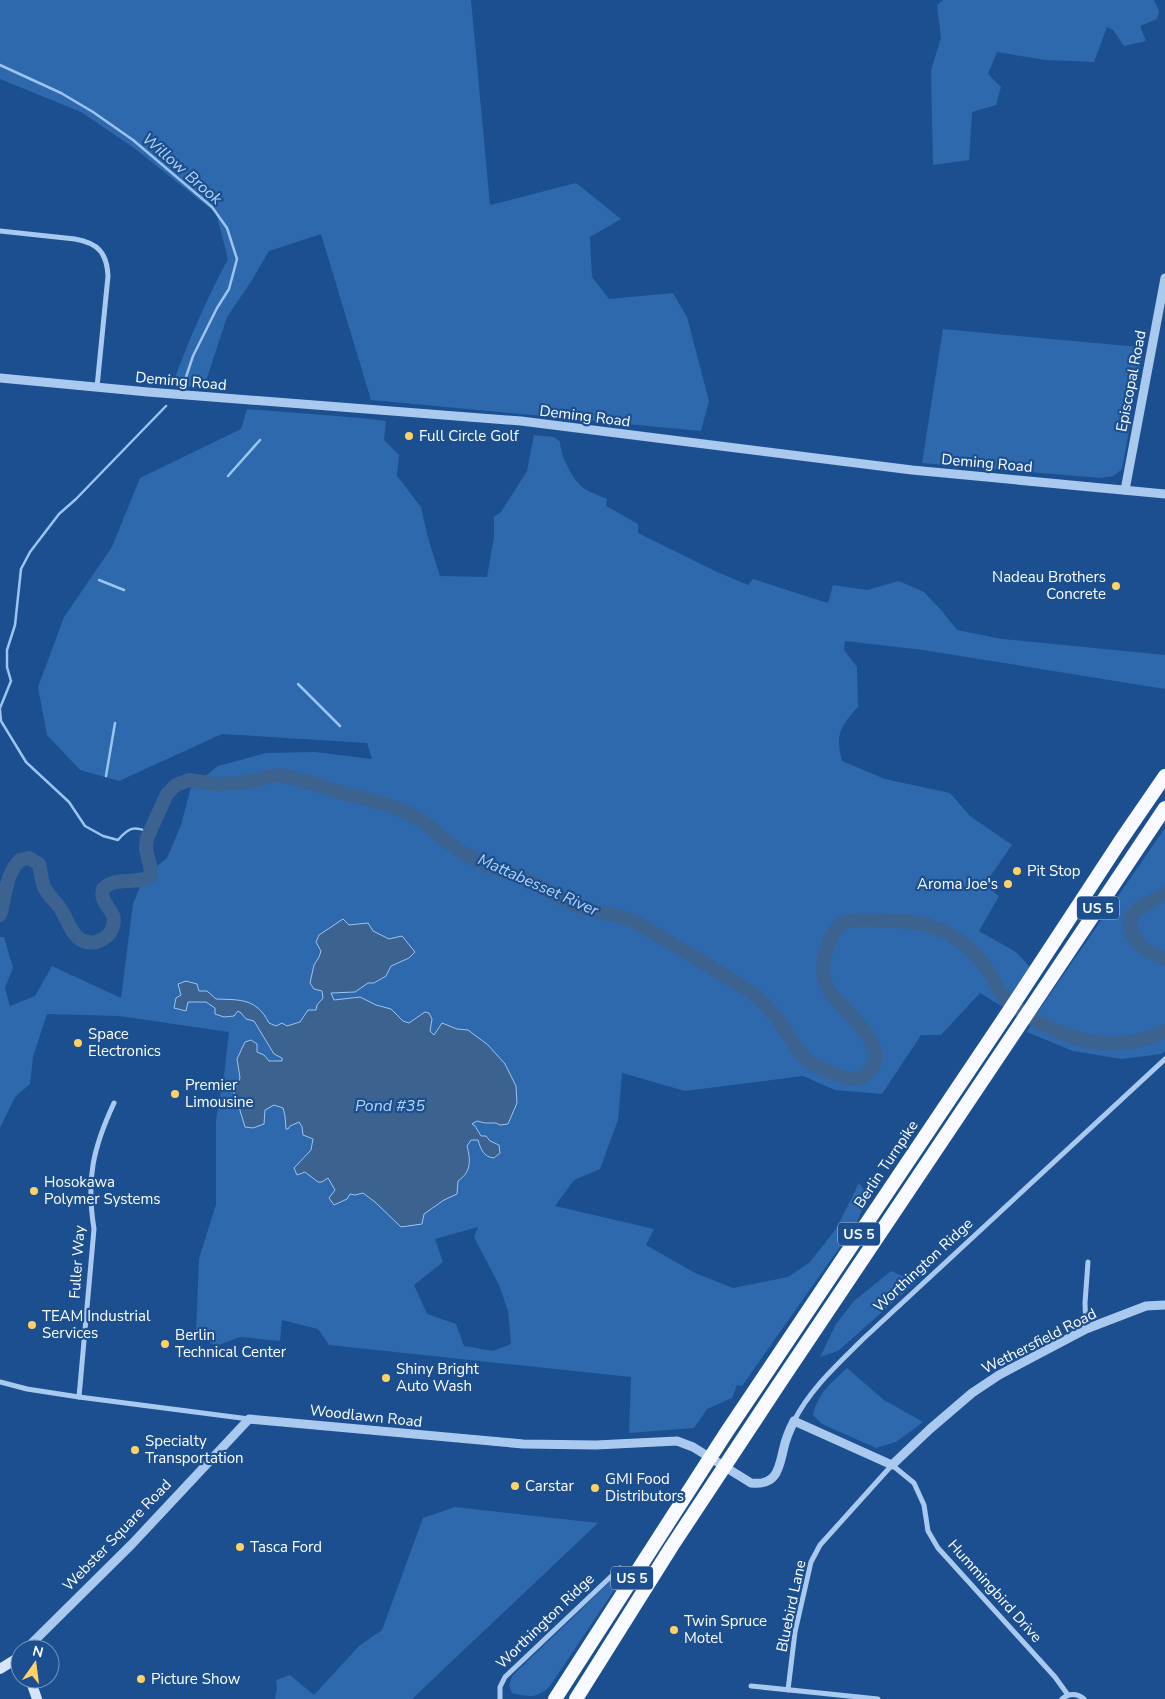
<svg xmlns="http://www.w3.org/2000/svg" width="1165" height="1699" font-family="'Nunito Sans',sans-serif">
<rect width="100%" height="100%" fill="#1b4f8f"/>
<g fill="#2e69ad" fill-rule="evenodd">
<path d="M0,0H471L490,205L576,183L621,219L590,237L592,277L609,299L673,293L687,317L709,401L701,431L371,400L321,234L269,251L252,280L227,317L204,387L172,386C188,342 206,300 228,259L216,213L134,148L81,112L0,79Z"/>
<polygon points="943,0 1154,0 1159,11 1157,19 1140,26 1146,41 1124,46 1113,30 1107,27 1094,62 1045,60 997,52 988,74 1001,87 996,105 972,112 969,160 933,165 931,70 941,38 937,5"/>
<polygon points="943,329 1139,347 1142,357 1122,469 1114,476 1101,478 922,463"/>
<path d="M247,409L361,418L386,421L384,440L399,455L397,476L421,507L428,538L440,576L487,577L494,537V517L501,512L527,471L534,435L554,437L560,442C561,456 571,476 581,486C587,492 599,495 607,499L606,506L638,524V533L715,571L748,585L753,579L828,603L833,585L867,590L899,581L924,592L942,611L957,630L1002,639L1165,655V689L923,650L845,641L844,650L857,667L858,707C840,727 835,734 842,761L885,779L950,793L970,816L1012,845L987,881L991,890L999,896L979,931L1016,952L1031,968L1003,1007L980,993L941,1035H921L882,1094L835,1090L803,1076L685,1091L622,1073L618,1120L600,1169L574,1180L555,1206L654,1229L646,1245L695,1273L733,1288L788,1277L809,1263L836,1229L859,1183L868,1196L856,1224L742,1386L737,1385L732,1398L707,1409L694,1428L629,1433L631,1377L329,1345L318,1329L282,1320L280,1341L240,1337L216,1346L196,1334L199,1259L216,1204V1120L225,1068L229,1032L119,1016L47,1014L33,1057L30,1084L15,1097L0,1128V937H4L13,968L5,988L10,1006L35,996L52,966L121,998L133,904L144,877L167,858L181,825L191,787L218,766L266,753L315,752L372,759L367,743L222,734L119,781L80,770L47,735L38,687L64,617L112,547L140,478L241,429ZM478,1227L474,1237L499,1285L508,1311L511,1344L493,1351L464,1346L456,1324L427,1314L414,1285L443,1262L435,1239Z"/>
<polygon points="1165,828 1165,1051 1161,1054 1122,1059 1073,1051 1027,1032 1037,1013"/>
<polygon points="891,1271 916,1282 838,1351 820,1357 836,1324 854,1301"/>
<path d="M847,1368L884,1400L923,1422L896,1442L876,1448L822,1424L813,1415C818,1393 832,1382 847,1368Z"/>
<polygon points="455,1507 598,1523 412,1699 275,1699 277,1688 276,1680 290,1675 314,1695 359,1646 382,1630 423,1518"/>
<path d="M620,1572L625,1574L550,1686C537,1699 529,1697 512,1693L509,1686L512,1676Z"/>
</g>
<path fill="#3c6290" stroke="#9cc4f0" d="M343,919L349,925L368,923L373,931L389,939L402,936L415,952L409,958L391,966L386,976L374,983H368L355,992L331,993L334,1000L360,997L376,1005L391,1009L403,1021L409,1023L425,1012L429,1013L432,1019L430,1031L434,1035L442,1023L457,1029L468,1030L488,1045L505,1064L516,1086L517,1103L508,1124L500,1125L496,1123H485L477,1121L472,1124L475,1126L481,1136H486L490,1141L499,1145L500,1153L494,1158C484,1157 481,1150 478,1140H471L467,1146C471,1161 471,1172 458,1181L457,1194L444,1200L424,1214L422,1224L401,1227L375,1202L363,1193L355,1195L350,1194L347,1199L334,1205L329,1198L335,1190L328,1178L322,1182H318L305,1172L297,1175L294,1168L311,1150L313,1139L303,1135L302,1127L299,1122L290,1126L288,1129H286L285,1116L283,1108L274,1105L265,1110L264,1124L253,1128L245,1127L239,1107L234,1102V1092L240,1078L237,1059L245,1042L251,1040L257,1044V1052L264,1055L269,1061H282V1058L274,1054L254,1021L246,1019L241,1013L238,1011L234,1016L224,1017L215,1014V1008L206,1002H188L186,1011L174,1008L176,998L181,995L178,984L186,981L197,984L199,991H207L216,999C241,1000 256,998 269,1023L276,1026L282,1023L287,1026L300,1022L308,1010H316L317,1005L323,998L322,991L314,989L310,983L314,965L319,957L321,951L316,942L319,935Z"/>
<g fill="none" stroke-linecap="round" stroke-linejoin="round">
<g stroke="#9cc4f0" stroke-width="2.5">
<polyline points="0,65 61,93 93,112 133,140 212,207 227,228 237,259 229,289 217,308 193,356 185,380"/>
<polyline points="228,476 260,440"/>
<polyline points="99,580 124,590"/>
<polyline points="298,684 340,726"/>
<polyline points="0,708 11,681 7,667 7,650 15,625 21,569 30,552 59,514 76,499 166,406"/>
<path d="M0,710L1,721L26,762L69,802L85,826L103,836L118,840C129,827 134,826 149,832"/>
<polyline points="106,776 115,723"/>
</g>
<g stroke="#3c6290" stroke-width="14">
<path d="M1165,894C1155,899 1143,904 1135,912C1130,917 1129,923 1131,930C1136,947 1150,953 1165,959"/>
<path d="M0,915C6,896 5,875 20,860L29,858L39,864C41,872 41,879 44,887C48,895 55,901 60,908C70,923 73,946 96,942C102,940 108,937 111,931C122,910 98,907 103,889C115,875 136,886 150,876L151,870L146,849L147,838L167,794L176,785L189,780L215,784L240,783L278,775C300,778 322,787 343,793C369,800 396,805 419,819C429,826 438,835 447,842C459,851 471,858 484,864C497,870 512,873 525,879C543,887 560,900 580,907C597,913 616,913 633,921C653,931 672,944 691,955C710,967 730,978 749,991C766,1002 778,1019 789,1036C795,1045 800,1055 808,1061C816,1067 837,1075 847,1078C855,1080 864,1078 870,1071C894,1043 834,1006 826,985C819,968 827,933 843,923C853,917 916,921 928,925C955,935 975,949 990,974C995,982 999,993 1006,1000C1012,1005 1019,1010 1026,1014C1067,1042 1118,1055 1165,1031"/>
</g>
<g stroke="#a9c9ee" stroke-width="5">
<path d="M0,231L75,239C98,243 107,253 108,276L97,387"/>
<polyline points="1086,1329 1085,1303 1088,1262"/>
<polyline points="0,1382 27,1389 79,1397 249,1419"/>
<path d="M79,1397L94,1229C86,1179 93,1148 114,1103"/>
<path d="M794,1421C810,1389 837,1365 862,1340L1165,1059"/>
<polyline points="751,1686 878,1699"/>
<polyline points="788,1690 795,1632 811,1562 820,1545 892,1465 914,1483 924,1505 928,1531 938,1548 1055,1677 1068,1695"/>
<polyline points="500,1699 500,1687 505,1677 620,1568"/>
<path d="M1062,1699C1069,1693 1077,1693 1084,1699"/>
</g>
<g stroke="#a9c9ee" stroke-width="9">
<polyline points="0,378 148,392 521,421 912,470 1165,494"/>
<polyline points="1125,490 1165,278"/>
<path d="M26,1649L132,1544L249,1419L523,1444L596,1445L677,1441L693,1447L751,1483C778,1486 779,1467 784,1447C786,1438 790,1429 794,1421L892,1465L930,1429L972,1393L999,1375L1086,1329L1146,1306L1165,1305"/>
</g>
<g stroke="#d6e6fa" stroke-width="10">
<polyline points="0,1669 16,1659 20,1664"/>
<polyline points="30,1679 37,1699"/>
</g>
<g stroke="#f8faff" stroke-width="14">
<polyline points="555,1699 726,1433 1009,1011 1121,840 1165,776"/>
<polyline points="576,1699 672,1546 779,1384 1165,808"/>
</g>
</g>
<g fill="#ffd166" stroke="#1b4f8f" stroke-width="2">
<circle cx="409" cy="436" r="5"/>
<circle cx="1116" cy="586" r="5"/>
<circle cx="1017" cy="871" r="5"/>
<circle cx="1008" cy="884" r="5"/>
<circle cx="78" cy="1043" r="5"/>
<circle cx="175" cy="1094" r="5"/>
<circle cx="34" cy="1191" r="5"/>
<circle cx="32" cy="1325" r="5"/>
<circle cx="165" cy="1344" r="5"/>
<circle cx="386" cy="1378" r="5"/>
<circle cx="135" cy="1450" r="5"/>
<circle cx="515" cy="1486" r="5"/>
<circle cx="595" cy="1488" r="5"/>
<circle cx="240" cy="1547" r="5"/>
<circle cx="674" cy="1630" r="5"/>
<circle cx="141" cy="1679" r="5"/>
</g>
<g text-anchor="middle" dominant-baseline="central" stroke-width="4.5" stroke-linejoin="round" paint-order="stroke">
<g fill="#1b4f8f" stroke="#bbcadd" stroke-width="1">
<rect x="1077" y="896.5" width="42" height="23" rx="4"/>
<rect x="838" y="1222.5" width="42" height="23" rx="4"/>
<rect x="611" y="1566.5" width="42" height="23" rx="4"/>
</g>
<g font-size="14" font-weight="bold" fill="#fff">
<text x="1098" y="908">US 5</text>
<text x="859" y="1234">US 5</text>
<text x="632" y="1578">US 5</text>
</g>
<g font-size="15" fill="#fff" stroke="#1b4f8f">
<text transform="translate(181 381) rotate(5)">Deming Road</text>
<text transform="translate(1131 381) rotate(-79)">Episcopal Road</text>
<text transform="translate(585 416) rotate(7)">Deming Road</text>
<text transform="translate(987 463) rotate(5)">Deming Road</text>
<text transform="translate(886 1164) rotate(-56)">Berlin Turnpike</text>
<text transform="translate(77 1262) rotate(-86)">Fuller Way</text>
<text transform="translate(923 1265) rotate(-43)">Worthington Ridge</text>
<text transform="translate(1039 1341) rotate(-27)">Wethersfield Road</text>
<text transform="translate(366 1416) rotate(6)">Woodlawn Road</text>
<text transform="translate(117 1535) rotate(-46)">Webster Square Road</text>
<text transform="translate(995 1591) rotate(48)">Hummingbird Drive</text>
<text transform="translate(791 1606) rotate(-78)">Bluebird Lane</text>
<text transform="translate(545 1621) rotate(-44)">Worthington Ridge</text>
</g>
<g font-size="15" fill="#fff" stroke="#1b4f8f" text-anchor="start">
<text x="419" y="436">Full Circle Golf</text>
<text x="1106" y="577" text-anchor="end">Nadeau Brothers<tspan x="1106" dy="17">Concrete</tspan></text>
<text x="1027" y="871">Pit Stop</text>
<text x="998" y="884" text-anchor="end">Aroma Joe's</text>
<text x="88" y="1034">Space<tspan x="88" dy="17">Electronics</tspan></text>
<text x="185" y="1085">Premier<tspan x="185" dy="17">Limousine</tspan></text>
<text x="44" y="1182">Hosokawa<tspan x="44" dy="17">Polymer Systems</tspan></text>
<text x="42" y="1316">TEAM Industrial<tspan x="42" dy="17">Services</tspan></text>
<text x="175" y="1335">Berlin<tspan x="175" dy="17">Technical Center</tspan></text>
<text x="396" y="1369">Shiny Bright<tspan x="396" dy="17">Auto Wash</tspan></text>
<text x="145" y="1441">Specialty<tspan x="145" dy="17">Transportation</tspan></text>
<text x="605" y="1479">GMI Food<tspan x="605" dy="17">Distributors</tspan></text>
<text x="525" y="1486">Carstar</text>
<text x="250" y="1547">Tasca Ford</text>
<text x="684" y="1621">Twin Spruce<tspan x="684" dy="17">Motel</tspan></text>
<text x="151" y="1679">Picture Show</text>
</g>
<g font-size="16" font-style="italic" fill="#b5d3f5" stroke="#1b4f8f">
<text transform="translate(182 169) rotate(41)">Willow Brook</text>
<text transform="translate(538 885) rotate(24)">Mattabesset River</text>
<text x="390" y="1106">Pond #35</text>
</g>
</g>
<g transform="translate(35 1664) rotate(14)"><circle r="24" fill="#1b4f8f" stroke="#7695bc"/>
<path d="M0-4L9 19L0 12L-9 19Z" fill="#ffd166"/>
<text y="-8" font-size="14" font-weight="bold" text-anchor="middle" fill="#ffffff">N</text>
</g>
</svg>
